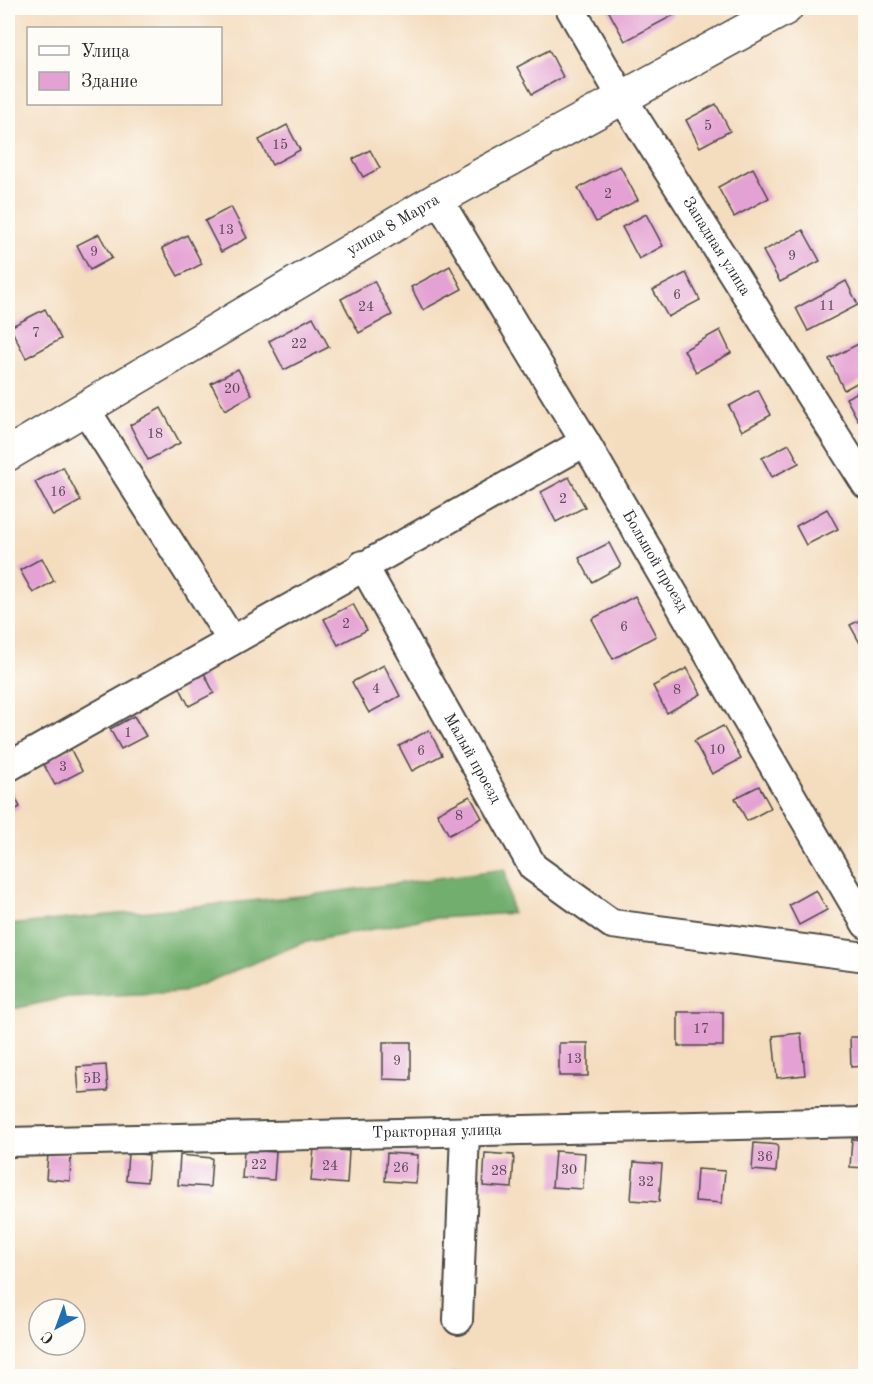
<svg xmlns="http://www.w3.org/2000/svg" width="873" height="1384" font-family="'Old Standard TT',serif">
<rect width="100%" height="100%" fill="#fdfcf7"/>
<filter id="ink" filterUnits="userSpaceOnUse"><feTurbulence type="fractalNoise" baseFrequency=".0167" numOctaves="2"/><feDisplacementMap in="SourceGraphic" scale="12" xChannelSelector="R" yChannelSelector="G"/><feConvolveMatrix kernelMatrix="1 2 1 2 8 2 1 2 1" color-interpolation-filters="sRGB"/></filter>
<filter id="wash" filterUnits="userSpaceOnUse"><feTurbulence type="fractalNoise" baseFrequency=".008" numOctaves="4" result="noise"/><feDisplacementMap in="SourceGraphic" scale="24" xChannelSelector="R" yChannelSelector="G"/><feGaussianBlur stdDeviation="1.35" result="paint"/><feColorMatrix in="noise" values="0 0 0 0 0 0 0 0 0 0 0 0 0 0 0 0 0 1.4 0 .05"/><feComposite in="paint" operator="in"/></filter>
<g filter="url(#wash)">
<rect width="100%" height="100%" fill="#f4ddbf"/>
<polygon fill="#72af6e" stroke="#4e6d4c" stroke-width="1.5" points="505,869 512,913 423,919 302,943 183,992 68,997 8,1010 8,925 311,895"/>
<g id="blocks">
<g fill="#e4a1d3">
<polygon points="607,8 670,8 674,15 625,41"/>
<polygon points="549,50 563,77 532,94 517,67"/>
<polygon points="716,104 730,131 700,147 686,120"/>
<polygon points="287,125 300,150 272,165 259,140"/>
<polygon points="370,150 380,168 363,177 353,159"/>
<polygon points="620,166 638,200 596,222 578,188"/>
<polygon points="753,168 769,198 734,217 718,187"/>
<polygon points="231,207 247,238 221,252 205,221"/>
<polygon points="646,214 663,246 639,259 622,227"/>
<polygon points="803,230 820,261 780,282 763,251"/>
<polygon points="99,234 112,258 90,270 77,245"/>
<polygon points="187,235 202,264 178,276 162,248"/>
<polygon points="450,266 462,289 423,310 411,287"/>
<polygon points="686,273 700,300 668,317 653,290"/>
<polygon points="374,281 392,315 359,333 341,299"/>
<polygon points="846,281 858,305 808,331 796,308"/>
<polygon points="45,309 61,339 26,358 10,327"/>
<polygon points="313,317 329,347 284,370 269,341"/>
<polygon points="720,330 731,353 696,372 684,350"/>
<polygon points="866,340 866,378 844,390 829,359"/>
<polygon points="238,369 252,395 225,410 211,383"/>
<polygon points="866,388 866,417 858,420 846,398"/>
<polygon points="758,390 771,415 742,431 729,406"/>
<polygon points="161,408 180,443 148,460 130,425"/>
<polygon points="789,444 799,463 772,477 762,458"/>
<polygon points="63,467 81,501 53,516 35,482"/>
<polygon points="569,477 585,507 556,522 541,492"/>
<polygon points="827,509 838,529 806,545 796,526"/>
<polygon points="609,543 621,566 592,582 579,558"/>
<polygon points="42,558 54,581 33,593 20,570"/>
<polygon points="635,596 656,636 613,659 592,619"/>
<polygon points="353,604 367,630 338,645 324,619"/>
<polygon points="866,617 866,641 860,643 850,625"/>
<polygon points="384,665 400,696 369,713 352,682"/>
<polygon points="687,668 701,694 667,713 653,686"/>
<polygon points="203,671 214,693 189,706 178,684"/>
<polygon points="134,716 146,736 121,749 110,729"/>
<polygon points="723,726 741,759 712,774 694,741"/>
<polygon points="429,730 442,755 412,771 399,746"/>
<polygon points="70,748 82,771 55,785 43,763"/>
<polygon points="8,783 20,807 8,814"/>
<polygon points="759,786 771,808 747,821 735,798"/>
<polygon points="470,796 482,818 449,835 437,813"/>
<polygon points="816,890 827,910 799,925 789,905"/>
<rect x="678" y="1012" width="45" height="34"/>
<polygon points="801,1033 805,1075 777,1078 773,1036"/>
<polygon points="850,1037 866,1037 866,1066 851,1067"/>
<polygon points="383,1042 411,1042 411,1080 383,1079"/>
<rect x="559" y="1043" width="29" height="33"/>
<polygon points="106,1065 108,1091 79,1093 77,1067"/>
<polygon points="852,1139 866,1140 866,1168 850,1167"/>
<polygon points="754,1143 778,1145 776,1172 752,1170"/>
<polygon points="314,1148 349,1151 347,1184 311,1181"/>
<polygon points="244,1150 276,1152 274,1180 242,1178"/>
<polygon points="555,1151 585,1153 583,1189 552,1187"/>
<polygon points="128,1153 149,1155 147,1182 126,1180"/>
<polygon points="387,1153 418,1155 416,1183 385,1181"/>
<polygon points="485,1153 514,1155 512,1188 483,1186"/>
<polygon points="48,1154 71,1155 70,1181 46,1179"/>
<polygon points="180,1155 212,1158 210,1187 178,1185"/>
<polygon points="634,1162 662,1164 659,1202 631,1200"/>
<polygon points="697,1169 725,1171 722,1203 695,1201"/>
<polygon points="450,1372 491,1375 491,1376 450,1376"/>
</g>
</g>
</g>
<g filter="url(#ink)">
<use href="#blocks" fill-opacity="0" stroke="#494641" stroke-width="1.5"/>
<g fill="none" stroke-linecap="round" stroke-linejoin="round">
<g stroke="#494641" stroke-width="32">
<g id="minor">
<path id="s1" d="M570,8L623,99L866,484"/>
<path id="s2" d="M438,199L585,442L866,924"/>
<polyline points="84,407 231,639"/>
<path id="s3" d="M363,565L533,867L612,924L866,957"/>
<polyline points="8,767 585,442"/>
<path id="s4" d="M8,1142L866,1122"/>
<polyline points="458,1320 465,1132"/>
</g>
</g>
<g stroke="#494641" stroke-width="36">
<g id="major">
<path id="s5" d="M8,454L438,199L786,8"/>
</g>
</g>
<use href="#minor" stroke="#fff" stroke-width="28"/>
<use href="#major" stroke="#fff" stroke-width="33"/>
</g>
</g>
<g text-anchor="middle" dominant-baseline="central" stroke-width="6" stroke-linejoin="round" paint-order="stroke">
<g font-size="14" fill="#594855">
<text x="708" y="126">5</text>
<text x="280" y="145">15</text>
<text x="608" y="194">2</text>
<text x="226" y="230">13</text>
<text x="94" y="252">9</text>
<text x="792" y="256">9</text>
<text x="677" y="295">6</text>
<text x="827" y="306">11</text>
<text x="366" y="307">24</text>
<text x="36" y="333">7</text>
<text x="299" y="344">22</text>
<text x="232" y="389">20</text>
<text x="155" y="434">18</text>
<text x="58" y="492">16</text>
<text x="563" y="499">2</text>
<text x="346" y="624">2</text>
<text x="624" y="627">6</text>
<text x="376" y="689">4</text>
<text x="677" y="690">8</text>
<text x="128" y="733">1</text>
<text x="717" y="750">10</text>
<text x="421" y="751">6</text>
<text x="63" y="767">3</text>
<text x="459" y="816">8</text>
<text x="701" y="1029">17</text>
<text x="574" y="1059">13</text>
<text x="397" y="1061">9</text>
<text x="92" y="1079">5В</text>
<text x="765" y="1157">36</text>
<text x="259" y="1165">22</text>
<text x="330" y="1166">24</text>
<text x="401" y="1168">26</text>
<text x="569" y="1170">30</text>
<text x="499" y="1171">28</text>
<text x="646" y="1182">32</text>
</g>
<g font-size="16" fill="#2b2b2b" stroke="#fdfcf7">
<text stroke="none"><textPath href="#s5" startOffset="448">улица 8 Марта</textPath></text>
<text stroke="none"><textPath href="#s1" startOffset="280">Западная улица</textPath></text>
<text stroke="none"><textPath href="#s2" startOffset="422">Большой проезд</textPath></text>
<text stroke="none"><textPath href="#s3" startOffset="222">Малый проезд</textPath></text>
<text stroke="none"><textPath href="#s4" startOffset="429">Тракторная улица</textPath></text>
</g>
</g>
<rect width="873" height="1384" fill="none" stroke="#fdfcf7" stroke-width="30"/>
<rect x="27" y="27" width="195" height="78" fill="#fdfcf7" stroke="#a9a8a5" stroke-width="1.5"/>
<rect x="39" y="46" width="30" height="9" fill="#ffffff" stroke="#a9a8a5" stroke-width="1.5"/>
<text x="81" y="57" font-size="18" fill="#2b2b2b">Улица</text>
<rect x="39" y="72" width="30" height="18" fill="#e4a1d3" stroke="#a9a8a5" stroke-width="1.5"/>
<text x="81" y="87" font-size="18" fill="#2b2b2b">Здание</text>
<g transform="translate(57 1327) rotate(221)"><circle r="28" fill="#fdfcf7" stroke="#a9a8a5" stroke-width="1.5"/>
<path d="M0-4.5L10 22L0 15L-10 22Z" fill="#1f6fb2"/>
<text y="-9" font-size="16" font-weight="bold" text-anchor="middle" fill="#2b2b2b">С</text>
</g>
</svg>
